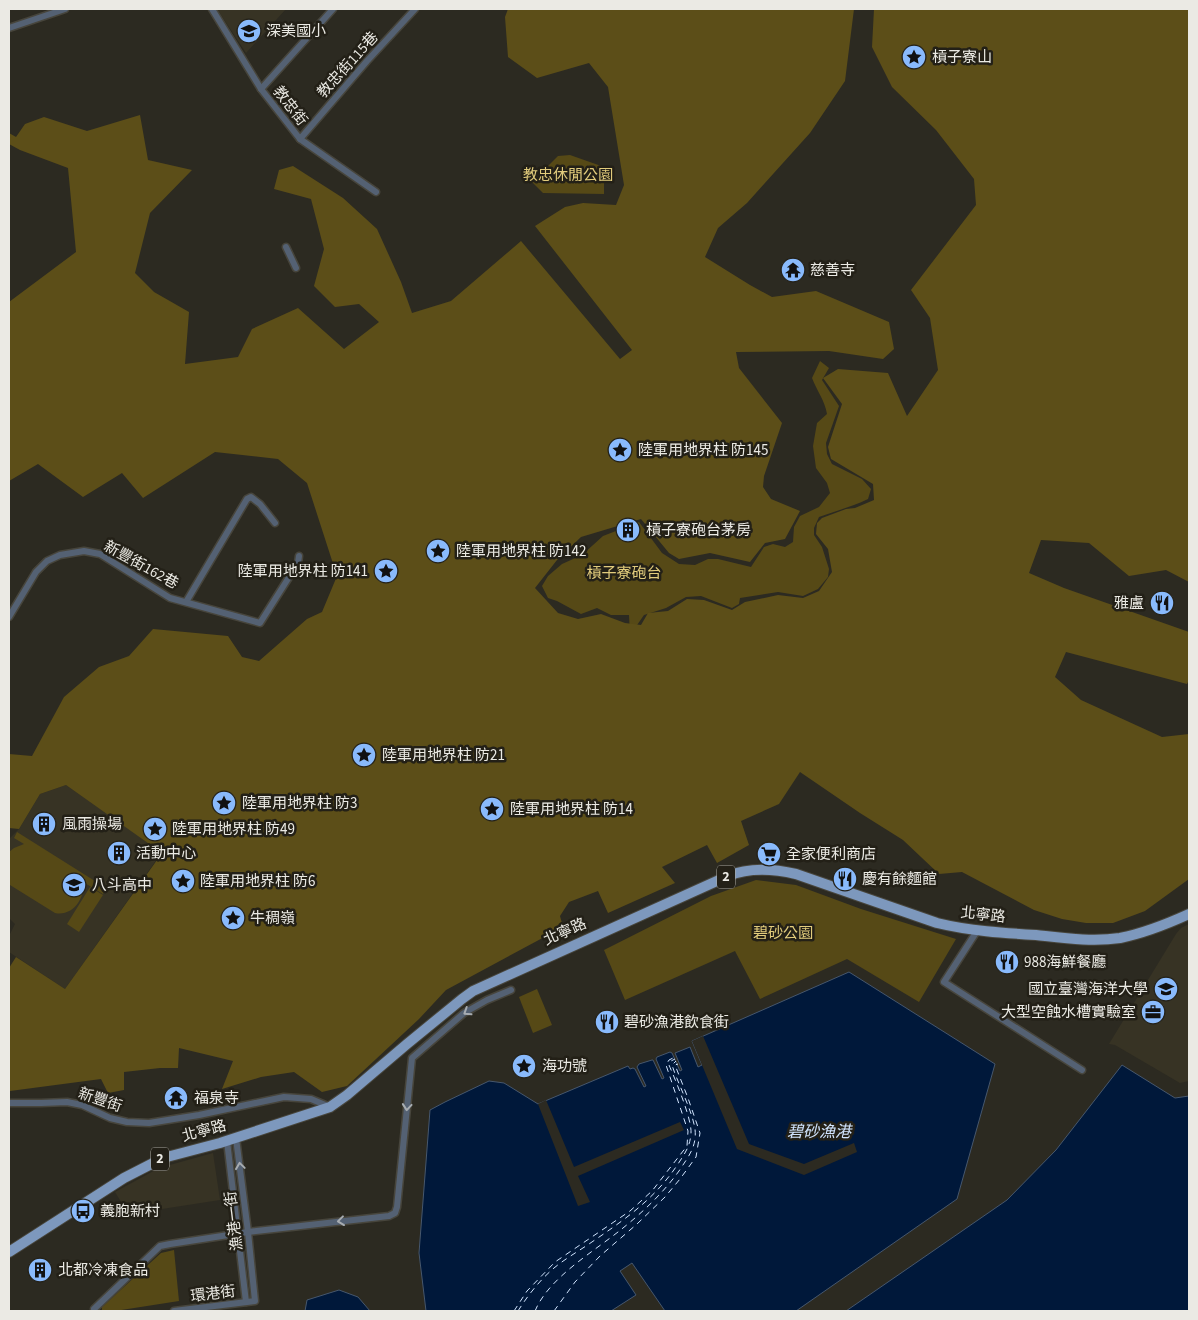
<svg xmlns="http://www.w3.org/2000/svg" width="1198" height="1320" font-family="'Source Sans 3','Noto Sans TC',sans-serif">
<rect width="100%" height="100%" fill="#2c2a21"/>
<g fill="#373324">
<polygon points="217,9 286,9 246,53"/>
<polygon points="66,785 162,852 65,989 9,952 9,936 15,924 9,918 9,839 19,829 40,794"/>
<polygon points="1189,924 1189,1081 1180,1083 1115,1045 1109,1044 1176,934 1181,928"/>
<polygon points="213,1153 220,1200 149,1211 126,1210 115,1192 159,1168"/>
</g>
<g fill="#564916">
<polygon points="570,155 604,167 604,194 543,193 532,182 558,156"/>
<path d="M820,361L829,368L822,380L839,406L826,443L827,454L832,464L862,479L871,489L868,499C852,507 835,511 819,517L814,528V535L822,547L829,569L828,577L818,589L803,596L778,592L740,598L739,604L732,608L701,596L686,597L666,608L644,615L635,628L631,654L629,615H611L597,608L581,614L557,601L548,598L542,586L548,576L562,564L582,555L603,536L639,522L662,553L679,564L695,565L708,559H718L751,567L764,547L773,544L785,547L793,542L794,527L800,516L819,507L830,493L827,483L816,468L813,446L817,423L827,414C825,401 817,391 812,378Z"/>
<path d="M17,832L106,888L103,894L83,882C86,898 72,917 55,913L10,885L9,852L14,848L24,844L14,838Z"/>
<polygon points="756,880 796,885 861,909 956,939 919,1002 847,959 760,999 735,951 625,1000 604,950 711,896"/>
<polygon points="90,887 103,895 79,932 67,924"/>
<polygon points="537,989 552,1025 533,1033 519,997"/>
<polygon points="174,1250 179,1301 115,1311 102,1311 102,1307 161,1253"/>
</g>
<polygon fill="#5c4e18" points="508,9 854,9 845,81 810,133 747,203 718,228 705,257 750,285 772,297 816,291 889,322 894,349 883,359 829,351 736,352 739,368 782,423 764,476 763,487 771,499 800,511 785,539 765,543 750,562 710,553 679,559 669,553 641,519 581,537 557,560 535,588 558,613 578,619 601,614 625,623 641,625 648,613 668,611 687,599 704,600 732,610 745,602 778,595 803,598 819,591 832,572 828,549 816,534 817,523 822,518 846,509 855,508 874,500 873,484 831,459 828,447 842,404 823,378 838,369 888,373 907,416 938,370 930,318 911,290 976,205 974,179 936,130 892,87 872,47 874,9 1189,9 1189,582 1166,570 1129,576 1089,543 1041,540 1029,573 1064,588 1189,632 1189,680 1187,684 1066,652 1055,677 1081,700 1162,737 1189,734 1189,879 1145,911 1113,923 1086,923 1062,919 1034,910 962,872 939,874 903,840 860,813 800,772 779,804 741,821 749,845 717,863 707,845 662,867 675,883 608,913 598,891 569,902 560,916 563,927 446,990 419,1019 347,1086 322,1092 294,1072 261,1077 222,1089 233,1061 179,1048 178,1068 160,1068 124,1072 124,1090 108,1093 101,1079 10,1091 9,1090 9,968 16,957 65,989 162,853 66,785 40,794 19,829 9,828 9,754 32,756 64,697 99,667 129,656 153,629 228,636 242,657 259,661 307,619 322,612 337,576 307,483 278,459 215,452 143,498 122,473 83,497 38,464 9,481 9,302 76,252 68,168 20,150 9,144 9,133 16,137 25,124 44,117 87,131 140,115 148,160 192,170 150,213 135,273 154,292 189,312 185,364 238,357 252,329 298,308 344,349 379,322 359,304 335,307 314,286 324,249 311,199 274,189 279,170 293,166 343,198 377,229 401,282 412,313 451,301 521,241 620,359 632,350 535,226 565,207 583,203 616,205 624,185 608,87 589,63 537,78 508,57 505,17"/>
<g fill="#00183a" stroke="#46576d">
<polygon points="849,972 995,1064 957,1199 796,1311 665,1311 632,1263 620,1271 636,1295 611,1311 426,1311 419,1253 430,1110 445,1102 489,1081 504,1083 538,1104 628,1066 630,1069 633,1068 635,1069 644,1087 646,1086 637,1067 639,1064 652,1060 653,1060 662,1079 664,1078 656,1059 657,1057 670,1052 672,1053 680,1071 682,1070 675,1053 690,1047 698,1067 702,1065 692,1041"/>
<polygon points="1122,1065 1175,1098 1189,1096 1189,1311 846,1311 1007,1200 1056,1150"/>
<polygon points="339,1290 358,1297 370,1311 305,1311 307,1300"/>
</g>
<g fill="#2c2a21">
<polygon points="703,1036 749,1144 804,1164 854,1143 857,1152 804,1175 737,1149 692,1041"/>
<polygon points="546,1100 574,1167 680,1122 684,1130 578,1176 590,1202 578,1206 538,1104"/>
</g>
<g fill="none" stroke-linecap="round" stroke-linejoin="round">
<g stroke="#d1e4fe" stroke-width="1" stroke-dasharray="6 5" stroke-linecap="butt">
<polyline points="514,1311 527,1291 555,1262 630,1211 652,1191 687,1146 688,1131 666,1065 669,1060 675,1057"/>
<path d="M518,1311C528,1295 540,1280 554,1268C565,1259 577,1252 589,1244C624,1220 654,1200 678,1164C685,1153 690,1147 691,1133C692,1119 675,1079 669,1065L671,1061L675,1059"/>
<path d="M535,1311C549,1277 595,1251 623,1228C644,1211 663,1193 679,1171C688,1157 697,1147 695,1129C692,1110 678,1084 672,1065L676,1061"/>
<polyline points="554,1311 575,1282 600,1256 637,1224 665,1197 680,1179 696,1157 700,1133 688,1098 675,1065 678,1064"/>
</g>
<g stroke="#47453c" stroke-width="9">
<g id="street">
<polyline points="212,9 261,89 300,139 376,192"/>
<polyline points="9,28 65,9"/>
<polyline points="261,89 333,9"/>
<polyline points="300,139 367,61 415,9"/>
<polyline points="286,247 296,268"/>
<polyline points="186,602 247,499 251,497 260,504 275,523"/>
<polyline points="9,617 36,572 47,561 60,555 84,551 100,554 170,598 260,623 298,563 299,556"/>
<polyline points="977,931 944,982 1082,1070"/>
<polyline points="9,1103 41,1103 67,1102 82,1105 110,1118 127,1122 149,1123 199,1115 284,1097 311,1099 330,1107"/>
<polyline points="227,1141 246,1302"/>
<polyline points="94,1309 160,1246 170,1244 248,1232 389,1216 395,1213 397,1207 412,1058 464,1013 487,1000 511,990"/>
<polyline points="174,1311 255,1301 248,1232 236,1138"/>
</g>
</g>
<g stroke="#47453c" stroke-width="12">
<path id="primary" d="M9,1252L124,1178L163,1158L220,1143L330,1107L347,1095L407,1044L462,999L473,991L728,876C750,867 774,869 796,874L937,923C970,931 1003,933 1036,935C1064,938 1092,942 1120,938C1145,933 1167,924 1189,914"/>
</g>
<use href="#street" stroke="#546173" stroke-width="6"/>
<use href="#primary" stroke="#7d98bd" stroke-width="10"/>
</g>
<defs><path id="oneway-chevron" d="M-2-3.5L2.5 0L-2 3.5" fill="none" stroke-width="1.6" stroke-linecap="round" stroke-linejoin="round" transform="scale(1.25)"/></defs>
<g stroke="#a7acb1">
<use href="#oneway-chevron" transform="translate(467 1012) rotate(147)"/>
<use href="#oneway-chevron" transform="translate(407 1107) rotate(95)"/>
<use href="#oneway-chevron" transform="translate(240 1166) rotate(-98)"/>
<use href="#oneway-chevron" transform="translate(341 1221) rotate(173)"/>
</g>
<defs>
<g id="school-disc" transform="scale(1.25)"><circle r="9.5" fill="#89bafc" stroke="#232017"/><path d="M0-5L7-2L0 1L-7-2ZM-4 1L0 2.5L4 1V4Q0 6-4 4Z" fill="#111"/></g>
<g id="sight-disc" transform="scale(1.25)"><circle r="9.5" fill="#89bafc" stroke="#232017"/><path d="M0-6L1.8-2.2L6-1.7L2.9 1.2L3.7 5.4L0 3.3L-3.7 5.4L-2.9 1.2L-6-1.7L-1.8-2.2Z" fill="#111"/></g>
<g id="temple-disc" transform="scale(1.25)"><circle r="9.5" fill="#89bafc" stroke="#232017"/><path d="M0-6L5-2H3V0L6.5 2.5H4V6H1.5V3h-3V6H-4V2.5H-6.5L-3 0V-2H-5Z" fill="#111"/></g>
<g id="building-disc" transform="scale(1.25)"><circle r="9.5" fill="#89bafc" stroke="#232017"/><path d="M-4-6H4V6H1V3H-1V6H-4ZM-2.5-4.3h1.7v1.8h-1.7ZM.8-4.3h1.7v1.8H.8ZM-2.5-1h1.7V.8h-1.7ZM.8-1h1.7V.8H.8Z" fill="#111"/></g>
<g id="restaurant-disc" transform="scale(1.25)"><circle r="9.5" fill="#89bafc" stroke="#232017"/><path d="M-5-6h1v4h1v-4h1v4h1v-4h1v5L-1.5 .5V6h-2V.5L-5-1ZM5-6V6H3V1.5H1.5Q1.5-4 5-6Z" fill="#111"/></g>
<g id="supermarket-disc" transform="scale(1.25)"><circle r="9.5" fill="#89bafc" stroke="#232017"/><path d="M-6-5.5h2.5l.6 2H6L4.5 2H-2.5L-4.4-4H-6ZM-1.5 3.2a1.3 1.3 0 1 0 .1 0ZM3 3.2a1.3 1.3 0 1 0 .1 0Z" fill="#111"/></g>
<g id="university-disc" transform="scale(1.25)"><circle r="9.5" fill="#89bafc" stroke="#232017"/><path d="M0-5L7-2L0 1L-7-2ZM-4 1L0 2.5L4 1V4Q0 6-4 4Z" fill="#111"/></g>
<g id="office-disc" transform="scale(1.25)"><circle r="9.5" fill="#89bafc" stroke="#232017"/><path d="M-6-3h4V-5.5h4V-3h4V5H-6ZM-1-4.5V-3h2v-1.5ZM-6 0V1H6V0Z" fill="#111"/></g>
<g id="bus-disc" transform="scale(1.25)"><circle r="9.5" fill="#89bafc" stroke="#232017"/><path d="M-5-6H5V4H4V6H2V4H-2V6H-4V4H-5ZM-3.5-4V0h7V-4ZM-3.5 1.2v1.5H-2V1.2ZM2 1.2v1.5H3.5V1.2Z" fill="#111"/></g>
</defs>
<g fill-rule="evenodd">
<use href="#school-disc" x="249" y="31"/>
<use href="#sight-disc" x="914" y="57"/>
<use href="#temple-disc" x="793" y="270"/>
<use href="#sight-disc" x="620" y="450"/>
<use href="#building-disc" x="628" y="530"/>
<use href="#sight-disc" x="438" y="551"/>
<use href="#sight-disc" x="386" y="571"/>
<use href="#restaurant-disc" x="1162" y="603"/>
<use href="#sight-disc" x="364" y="755"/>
<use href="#sight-disc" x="224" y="803"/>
<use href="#sight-disc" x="492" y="809"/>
<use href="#building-disc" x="44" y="824"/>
<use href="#sight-disc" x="155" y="829"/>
<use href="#building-disc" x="119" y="853"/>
<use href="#supermarket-disc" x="769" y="854"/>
<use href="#restaurant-disc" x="845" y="879"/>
<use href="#sight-disc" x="183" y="881"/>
<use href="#school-disc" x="74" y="885"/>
<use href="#sight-disc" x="233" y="918"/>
<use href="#restaurant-disc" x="1007" y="962"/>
<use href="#university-disc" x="1166" y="989"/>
<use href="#office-disc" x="1153" y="1012"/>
<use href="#restaurant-disc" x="607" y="1022"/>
<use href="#sight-disc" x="524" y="1066"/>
<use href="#temple-disc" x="176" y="1098"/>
<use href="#bus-disc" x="83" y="1211"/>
<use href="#building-disc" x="40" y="1270"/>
</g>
<g text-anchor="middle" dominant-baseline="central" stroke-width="5" stroke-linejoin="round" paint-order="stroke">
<g fill="#232017" stroke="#afada6" stroke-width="1">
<rect x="717" y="865.5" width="18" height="23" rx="4"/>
<rect x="151" y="1147.5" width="18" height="23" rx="4"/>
</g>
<g font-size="14" font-weight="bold" fill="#ebeae4">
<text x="726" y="877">2</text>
<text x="160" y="1159">2</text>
</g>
<g font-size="15" fill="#ebeae4" stroke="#232017" text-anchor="start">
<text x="266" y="31">深美國小</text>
<text x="932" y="57">槓子寮山</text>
<text x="810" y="270">慈善寺</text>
<text x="638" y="450">陸軍用地界柱 防145</text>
<text x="646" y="530">槓子寮砲台茅房</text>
<text x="456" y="551">陸軍用地界柱 防142</text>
<text x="368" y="571" text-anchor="end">陸軍用地界柱 防141</text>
<text x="1144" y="603" text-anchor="end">雅盧</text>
<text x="382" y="755">陸軍用地界柱 防21</text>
<text x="242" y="803">陸軍用地界柱 防3</text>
<text x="510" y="809">陸軍用地界柱 防14</text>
<text x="62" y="824">風雨操場</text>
<text x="172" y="829">陸軍用地界柱 防49</text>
<text x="136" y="853">活動中心</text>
<text x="786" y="854">全家便利商店</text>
<text x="862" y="879">慶有餘麵館</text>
<text x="200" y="881">陸軍用地界柱 防6</text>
<text x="92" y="885">八斗高中</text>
<text x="250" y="918">牛稠嶺</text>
<text x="1024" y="962">988海鮮餐廳</text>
<text x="1148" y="989" text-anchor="end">國立臺灣海洋大學</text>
<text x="1136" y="1012" text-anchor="end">大型空蝕水槽實驗室</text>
<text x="624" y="1022">碧砂漁港飲食街</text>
<text x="542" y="1066">海功號</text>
<text x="194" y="1098">福泉寺</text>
<text x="100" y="1211">義胞新村</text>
<text x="58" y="1270">北都冷凍食品</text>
</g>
<g font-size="15" fill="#ebeae4" stroke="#232017">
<text transform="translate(348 65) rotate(-48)">教忠街115巷</text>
<text transform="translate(290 106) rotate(52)">教忠街</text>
<text transform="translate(141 565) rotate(29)">新豐街162巷</text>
<text transform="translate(983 915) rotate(6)">北寧路</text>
<text transform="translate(565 932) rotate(-24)">北寧路</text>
<text transform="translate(100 1100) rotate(19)">新豐街</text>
<text transform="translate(204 1131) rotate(-15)">北寧路</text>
<text transform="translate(234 1221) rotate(-97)">漁港一街</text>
<text transform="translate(213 1294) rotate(-7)">環港街</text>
</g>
<g font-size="15" fill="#e2cc7c" stroke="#232017">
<text x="568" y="175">教忠休閒公園</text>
<text x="624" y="573">槓子寮砲台</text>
<text x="783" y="933">碧砂公園</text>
</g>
<g font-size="16" font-style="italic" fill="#d1e4fe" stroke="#232017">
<text x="819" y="1132">碧砂漁港</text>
</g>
</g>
<rect width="1198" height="1320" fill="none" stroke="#ebeae4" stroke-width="20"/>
</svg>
